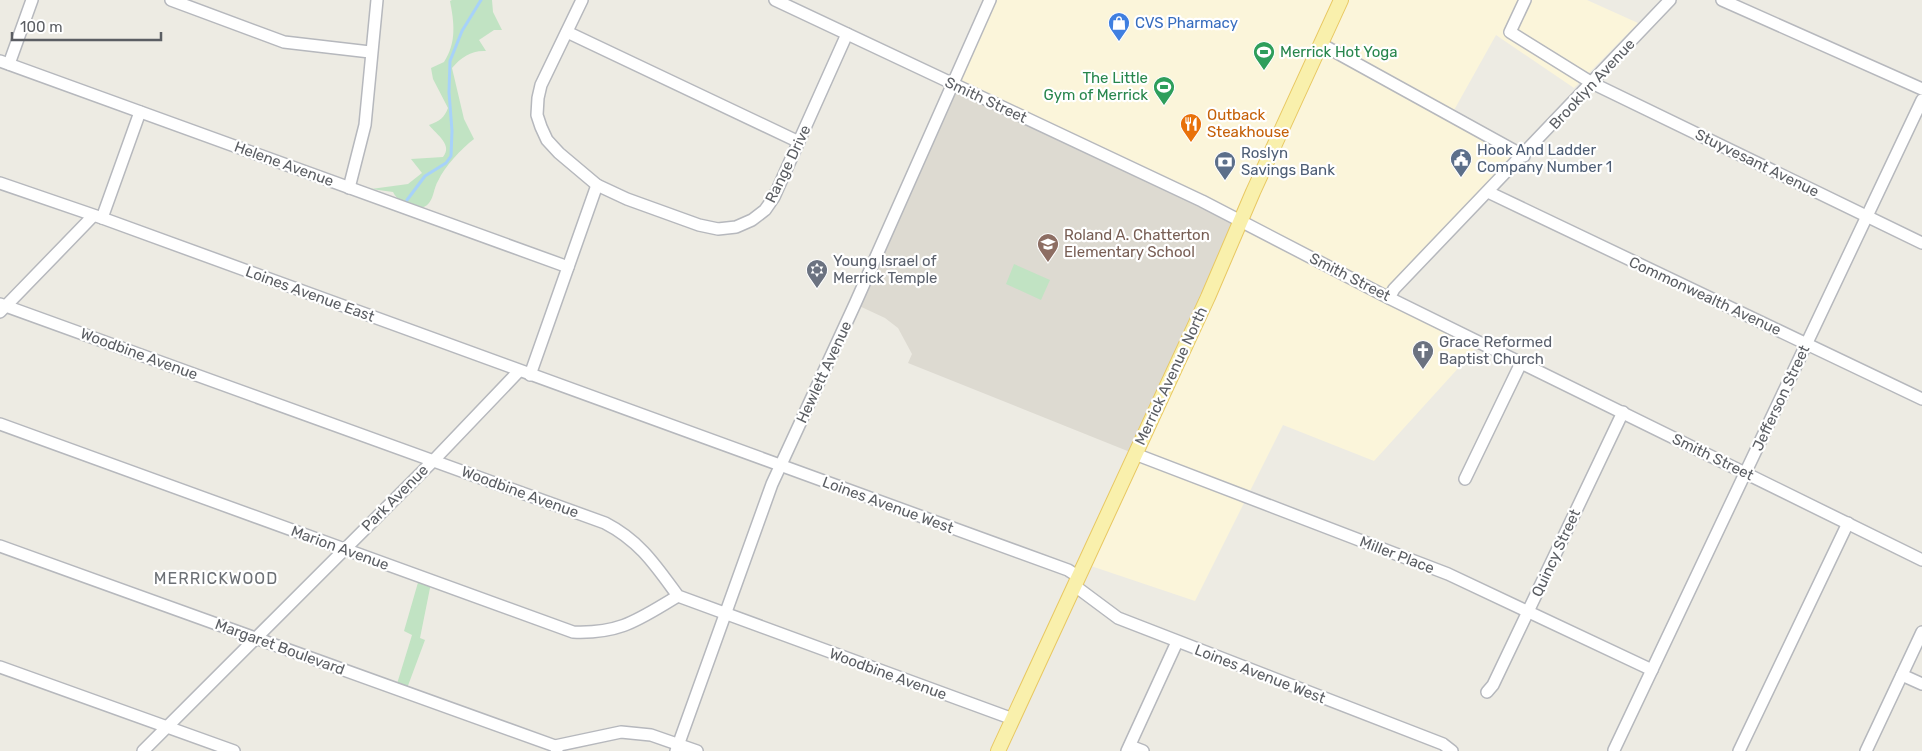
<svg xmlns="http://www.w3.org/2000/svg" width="1922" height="751" font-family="Rubik,sans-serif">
<rect width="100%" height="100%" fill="#edebe3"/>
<polygon fill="#fbf5da" points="987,0 1587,0 1638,23 1574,88 1496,35 1453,112 1518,147 1390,297 1481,343 1374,461 1283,425 1195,601 1085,564 1240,222 954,84"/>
<polygon fill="#dddad1" points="954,84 1240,222 1135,454 908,363 912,354 898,328 885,318 855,304"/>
<g fill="#c1e3c3">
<path d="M452,0H492L493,12L502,30H494L479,40L486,51C472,50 461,57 452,68L464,119L474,139C461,149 445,166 438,181C434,187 434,197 429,203C420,215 398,203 393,192L371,189L408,184L422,173L411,159L443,157C453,145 437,135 429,125C440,121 444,118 448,108L433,79L431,68L444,62C457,42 454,22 450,1Z"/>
<polygon points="1014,264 1050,280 1041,300 1006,284"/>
<polygon points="419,579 431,583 420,638 425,640 406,691 396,687 412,635 404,631"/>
</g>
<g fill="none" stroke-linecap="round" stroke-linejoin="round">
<polyline stroke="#a7d2f9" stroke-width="3" points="407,200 425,176 446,163 451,156 452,131 449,92 450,61 462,31 481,0"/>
<g stroke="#b6b8bd" stroke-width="14">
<g id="minor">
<polyline points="171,0 284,42 370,52"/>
<polyline points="582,0 541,85 538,98 537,115 541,127 547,140 559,153 597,185 627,199 699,225 718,229 736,227 752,220 765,210 774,197 847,34"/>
<polyline points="775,0 1202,201 1389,298 1922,560"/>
<polyline points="1525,0 1510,32 1592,83 1922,243"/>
<polyline points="1722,0 1922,89"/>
<polyline points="567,32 799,142"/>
<polyline points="1321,44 1524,156"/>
<polyline points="0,61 568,267"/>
<polyline points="9,64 32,0"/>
<polyline points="0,183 102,218 1068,570 1079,577"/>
<polyline points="349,188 365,125 377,0"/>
<polyline points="1488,192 1922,399"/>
<polyline points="102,218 140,112"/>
<polyline points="1389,298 1394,289 1670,0"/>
<path d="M0,304L605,523C640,541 656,566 678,596L1013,719"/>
<polyline points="0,312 93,216"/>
<polyline points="530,375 597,185"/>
<path d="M0,424L573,632C621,634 639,619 678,596"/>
<polyline points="1135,454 1448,574 1652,670"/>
<polyline points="1465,479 1521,363"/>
<polyline points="0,546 555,746 557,751"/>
<polyline points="1075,586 1118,618 1443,744 1452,751"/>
<polyline points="0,667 234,751"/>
<polyline points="1902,675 1922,684"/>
<polyline points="1487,692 1493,685 1623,412"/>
<polyline points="555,746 621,732 651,735 697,751"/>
<polyline points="1130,746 1143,751"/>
<polyline points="1614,750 1922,100"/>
<polyline points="143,751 433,461 519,371"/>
<polyline points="676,751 772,484 855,304 990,0"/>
<polyline points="1127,751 1177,642"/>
<polyline points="1739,751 1848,523"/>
<polyline points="1866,751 1922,632"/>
</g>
</g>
<g stroke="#e8c862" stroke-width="16">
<polyline id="major" points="998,751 1208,297 1253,192 1341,0"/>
</g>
<use href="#minor" stroke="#fff" stroke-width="11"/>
<use href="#major" stroke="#f9f0ac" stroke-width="14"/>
</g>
<defs>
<g id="shop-pin" transform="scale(1.125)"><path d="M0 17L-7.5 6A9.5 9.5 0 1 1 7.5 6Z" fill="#3f7fe0" stroke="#fff"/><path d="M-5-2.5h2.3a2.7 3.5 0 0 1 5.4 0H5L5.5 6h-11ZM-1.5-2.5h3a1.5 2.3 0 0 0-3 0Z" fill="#fff"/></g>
<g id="stadium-pin" transform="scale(1.125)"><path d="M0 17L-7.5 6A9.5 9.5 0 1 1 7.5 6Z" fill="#2e9e5b" stroke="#fff"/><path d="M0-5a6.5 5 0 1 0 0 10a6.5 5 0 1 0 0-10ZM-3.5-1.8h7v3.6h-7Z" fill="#fff"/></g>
<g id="restaurant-pin" transform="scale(1.125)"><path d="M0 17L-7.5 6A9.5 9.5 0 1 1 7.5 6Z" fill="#e8710a" stroke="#fff"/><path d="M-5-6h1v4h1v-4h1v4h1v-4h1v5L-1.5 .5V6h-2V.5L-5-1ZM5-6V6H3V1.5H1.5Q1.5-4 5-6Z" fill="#fff"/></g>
<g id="civic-pin" transform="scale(1.125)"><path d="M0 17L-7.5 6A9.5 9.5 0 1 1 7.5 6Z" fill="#5c6f8a" stroke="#fff"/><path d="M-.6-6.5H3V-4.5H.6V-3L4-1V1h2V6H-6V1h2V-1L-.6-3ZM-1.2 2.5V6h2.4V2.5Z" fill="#fff"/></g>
<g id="bank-pin" transform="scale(1.125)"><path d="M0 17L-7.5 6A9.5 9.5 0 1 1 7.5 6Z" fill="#5c6f8a" stroke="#fff"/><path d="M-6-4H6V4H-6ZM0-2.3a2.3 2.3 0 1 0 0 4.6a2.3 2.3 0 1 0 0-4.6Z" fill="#fff"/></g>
<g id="school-pin" transform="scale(1.125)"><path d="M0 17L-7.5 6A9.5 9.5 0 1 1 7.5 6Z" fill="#8d6e63" stroke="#fff"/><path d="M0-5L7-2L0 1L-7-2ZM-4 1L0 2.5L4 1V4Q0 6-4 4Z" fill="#fff"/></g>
<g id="synagogue-pin" transform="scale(1.125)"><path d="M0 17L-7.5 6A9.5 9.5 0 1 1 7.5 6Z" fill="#6b7280" stroke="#fff"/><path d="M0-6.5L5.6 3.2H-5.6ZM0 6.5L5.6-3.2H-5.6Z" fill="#fff"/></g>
<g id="church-pin" transform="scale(1.125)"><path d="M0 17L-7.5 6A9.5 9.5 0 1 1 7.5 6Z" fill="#6b7280" stroke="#fff"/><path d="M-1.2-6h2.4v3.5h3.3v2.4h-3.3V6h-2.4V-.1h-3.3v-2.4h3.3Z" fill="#fff"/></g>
</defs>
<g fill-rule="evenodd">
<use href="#shop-pin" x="1119" y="23"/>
<use href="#stadium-pin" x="1264" y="52"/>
<use href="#stadium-pin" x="1164" y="87"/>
<use href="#restaurant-pin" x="1191" y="124"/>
<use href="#civic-pin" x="1461" y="159"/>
<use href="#bank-pin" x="1225" y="162"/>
<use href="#school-pin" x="1048" y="244"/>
<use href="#synagogue-pin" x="817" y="270"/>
<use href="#church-pin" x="1423" y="351"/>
</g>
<g text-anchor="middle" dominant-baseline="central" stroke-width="4.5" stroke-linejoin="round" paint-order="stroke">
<g font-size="15" fill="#366cbe" stroke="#fff" text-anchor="start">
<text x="1135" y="23">CVS Pharmacy</text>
</g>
<g font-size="15" fill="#27864d" stroke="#fff" text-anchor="start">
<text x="1280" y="52">Merrick Hot Yoga</text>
<text x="1148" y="78" text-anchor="end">The Little<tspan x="1148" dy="17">Gym of Merrick</tspan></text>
</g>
<g font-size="15" fill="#5b5e63" stroke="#fff">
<text transform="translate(1592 84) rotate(-47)">Brooklyn Avenue</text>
<text transform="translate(986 100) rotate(25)">Smith Street</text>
<text transform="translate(1757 163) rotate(26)">Stuyvesant Avenue</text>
<text transform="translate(284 164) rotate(20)">Helene Avenue</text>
<text transform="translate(788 164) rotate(-64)">Range Drive</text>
<text transform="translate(1350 277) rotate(27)">Smith Street</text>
<text transform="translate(310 294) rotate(20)">Loines Avenue East</text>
<text transform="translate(1705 296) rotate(25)">Commonwealth Avenue</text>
<text transform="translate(139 354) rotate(20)">Woodbine Avenue</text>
<text transform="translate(824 372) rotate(-65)">Hewlett Avenue</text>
<text transform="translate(1171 376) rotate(-65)">Merrick Avenue North</text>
<text transform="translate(1781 398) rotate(-65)">Jefferson Street</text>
<text transform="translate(1713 457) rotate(26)">Smith Street</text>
<text transform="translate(520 492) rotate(20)">Woodbine Avenue</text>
<text transform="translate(395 498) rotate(-45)">Park Avenue</text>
<text transform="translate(888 505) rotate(20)">Loines Avenue West</text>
<text transform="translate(340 548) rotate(20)">Marion Avenue</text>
<text transform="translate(1556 553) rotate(-65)">Quincy Street</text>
<text transform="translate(1397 555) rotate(21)">Miller Place</text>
<text transform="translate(280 647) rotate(20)">Margaret Boulevard</text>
<text transform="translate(888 674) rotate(20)">Woodbine Avenue</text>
<text transform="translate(1260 674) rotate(21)">Loines Avenue West</text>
</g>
<g font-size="15" fill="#c56008" stroke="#fff" text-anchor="start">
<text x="1207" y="115">Outback<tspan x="1207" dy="17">Steakhouse</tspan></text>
</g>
<g font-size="15" fill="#4e5e75" stroke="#fff" text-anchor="start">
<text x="1477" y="150">Hook And Ladder<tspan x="1477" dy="17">Company Number 1</tspan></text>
<text x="1241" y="153">Roslyn<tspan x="1241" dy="17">Savings Bank</tspan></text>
</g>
<g font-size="15" fill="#785e54" stroke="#fff" text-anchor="start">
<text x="1064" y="235">Roland A. Chatterton<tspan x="1064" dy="17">Elementary School</tspan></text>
</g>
<g font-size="15" fill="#5b616d" stroke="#fff" text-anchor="start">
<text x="833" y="261">Young Israel of<tspan x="833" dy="17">Merrick Temple</tspan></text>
<text x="1439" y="342">Grace Reformed<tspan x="1439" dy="17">Baptist Church</tspan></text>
</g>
<g font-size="16" letter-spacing="1" fill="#6c7075" stroke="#fff">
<text x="216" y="578">MERRICKWOOD</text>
</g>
</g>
<path d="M12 32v8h149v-8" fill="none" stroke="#5b5e63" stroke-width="2.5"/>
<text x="20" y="32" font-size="15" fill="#5b5e63" stroke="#ffffff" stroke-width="4" paint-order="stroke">100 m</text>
</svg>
